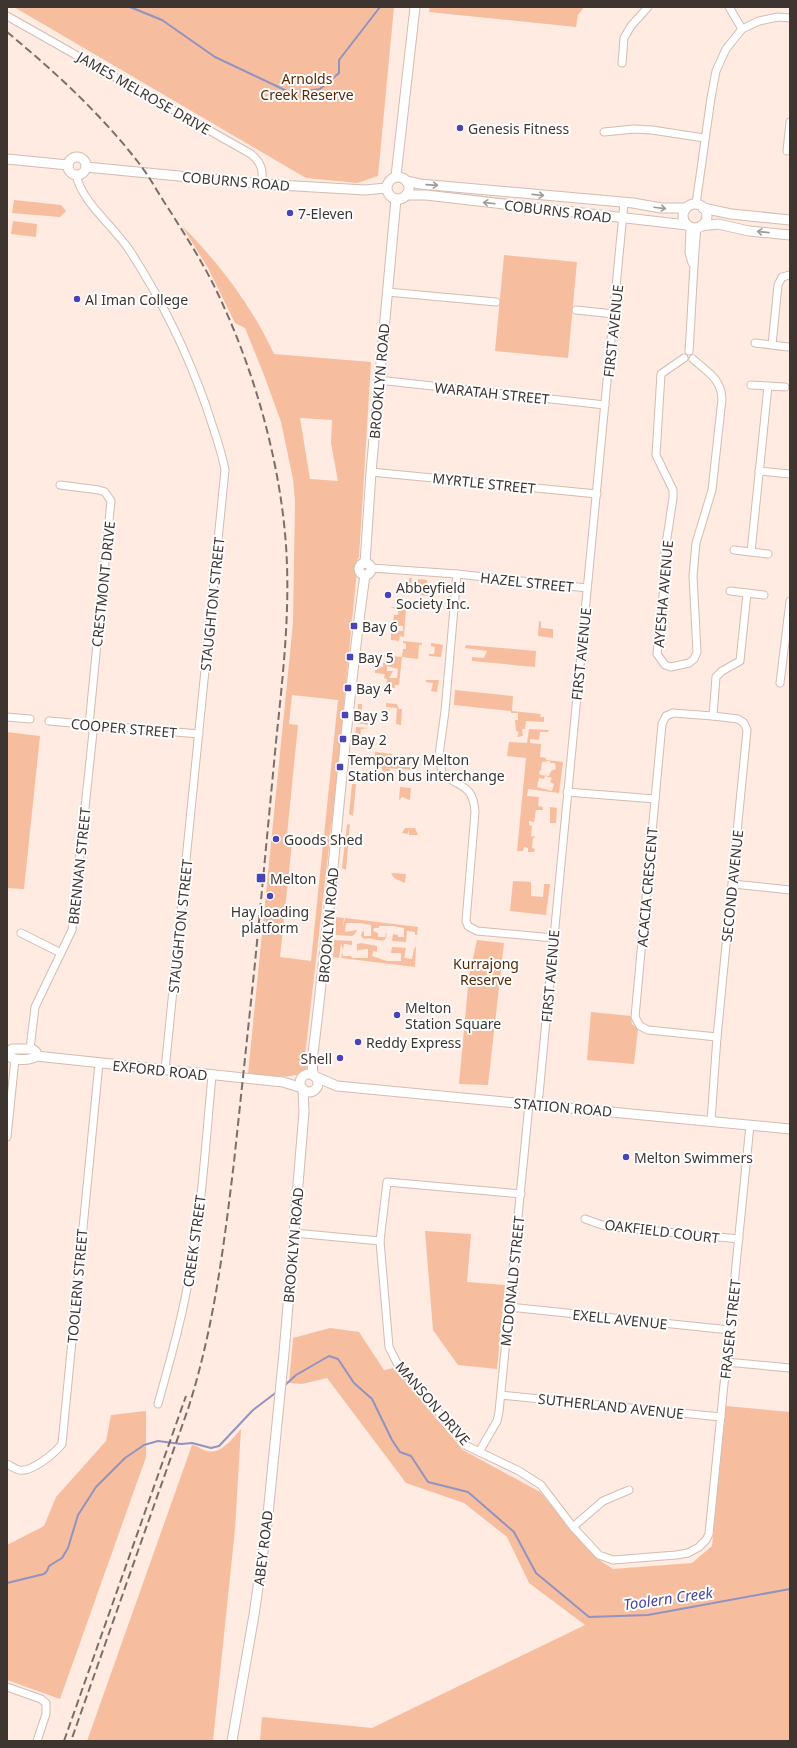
<svg xmlns="http://www.w3.org/2000/svg" width="797" height="1748" font-family="'Noto Sans',sans-serif">
<rect width="100%" height="100%" fill="#ffebe1"/>
<g fill="#f7bd9f" fill-rule="evenodd">
<polygon points="14,7 394,7 378,176 357,183 306,178"/>
<polygon points="430,7 584,7 578,15 576,27 429,12"/>
<polygon points="14,200 61,205 66,211 60,217 12,213"/>
<polygon points="13,221 37,224 36,237 11,234"/>
<path d="M182,226C220,264 251,305 274,354L371,362L359,557L355,564L357,570L336,785L305,1056L307,1070C291,1081 267,1075 248,1074L293,623L295,501L293,479L281,422L264,375L245,328L235,323L208,268ZM300,418L332,420L331,443L338,481L310,479ZM292,695L338,700L311,961L280,957L292,843L287,835L298,725L289,724Z"/>
<polygon points="504,255 577,262 568,358 495,351"/>
<polygon points="409,578 412,578 411,590 417,590 418,579 427,580 425,595 429,596 412,594 412,592 408,594"/>
<polygon points="390,607 406,608 404,637 400,636 399,641 391,640 391,630 403,631 403,626 391,625 393,623 394,615 398,615 398,610"/>
<polygon points="539,621 541,622 541,628 553,629 553,638 538,636"/>
<path d="M403,641L422,643V645H419L418,659L402,657L399,685H395V688L386,687L387,679L384,678L385,674L375,673V670H377L378,667H383V663H393L394,658L370,656L369,664L361,663L362,653L402,657L403,649H406V644L403,643ZM387,666L398,669L397,678H389L393,671H387Z"/>
<polygon points="431,643 443,645 441,657 429,656 429,654 434,654 435,647 431,646"/>
<polygon points="466,645 536,651 535,667 472,661 472,657 484,658 487,651 465,648"/>
<polygon points="426,680 439,680 437,692 431,691 433,683 426,682"/>
<polygon points="455,690 513,696 512,711 541,714 540,717 544,717 544,722 526,721 525,729 522,729 523,736 517,737 519,732 516,731 515,720 518,720 518,713 511,713 511,711 454,705"/>
<polygon points="386,703 397,704 399,709 402,709 401,725 396,724 397,708 386,707"/>
<polygon points="358,704 362,704 362,722 369,723 369,725 357,723"/>
<polygon points="356,727 369,728 361,729 359,747 354,747"/>
<path d="M529,729L549,730L548,732H540L539,740L530,739V743L541,744L540,757L546,758V760L563,762L559,793L528,789L527,796L539,797L538,806L543,807V810H536L534,822L529,821V825L532,826L531,836L536,837L533,838L532,848L535,849L534,852H528V848L524,847L523,851H517L526,758L507,756L509,742L527,743ZM550,761V763H555L556,769L551,771L549,776L540,775L539,772L541,770L542,762ZM545,776L552,778L550,782L554,784L552,791L537,787L539,778L544,779Z"/>
<polygon points="7,732 40,736 24,889 7,888"/>
<polygon points="375,752 392,754 392,760 404,763 404,766 414,768 414,770 384,768 390,769 387,783 370,782 372,774 377,774 377,781 385,781 385,774 381,767 367,766 367,763 374,763"/>
<polygon points="352,784 356,784 353,816 349,814"/>
<polygon points="400,787 411,788 410,800 402,797 399,800"/>
<polygon points="550,807 557,808 556,823 550,823"/>
<polygon points="350,824 346,870 342,868 347,825"/>
<polygon points="405,828 415,828 418,835 409,835 409,829 408,834 402,833"/>
<polygon points="391,873 406,874 405,883 394,878"/>
<polygon points="513,881 531,882 531,896 543,897 544,884 550,884 546,915 510,911"/>
<path d="M336,917L344,918L343,927L345,918L418,927L417,935H415V932L407,931L406,942L392,941L393,934L398,935V937H404V928L393,926H379V928H374L373,931L378,933V937H385L386,933H387L385,940C378,942 372,937 364,939L361,936L362,932L364,931V936H371V925L360,923H346L345,932L357,930L355,934L352,936L336,935Z"/>
<polygon points="334,940 352,941 352,945 344,944 343,950 341,944 339,958 333,957"/>
<polygon points="477,940 504,943 488,1085 459,1084 469,976"/>
<polygon points="361,943 377,946 377,952 373,951 372,956 387,961 401,961 401,953 391,953 392,947 406,948 404,958 412,959 414,949 416,946 415,967 341,958 342,952 343,956 351,956 352,958 368,958 368,949 358,950 357,952 357,944"/>
<polygon points="591,1012 631,1016 632,1024 638,1029 634,1064 587,1060"/>
<polygon points="425,1231 471,1234 467,1282 505,1285 497,1369 458,1365 433,1330"/>
<polygon points="330,1328 359,1332 384,1370 394,1368 463,1450 540,1492 596,1558 613,1569 692,1563 712,1546 726,1406 790,1412 790,1741 260,1741 262,1717 372,1728 585,1625 529,1583 507,1537 464,1503 406,1483 327,1378 302,1384 289,1383 293,1338"/>
<polygon points="146,1411 146,1457 60,1699 7,1680 7,1545 44,1526 56,1497 106,1441 111,1415"/>
<path d="M241,1429L235,1529L213,1741H87L192,1445C198,1446 202,1450 207,1451C221,1455 233,1438 241,1429Z"/>
</g>
<g fill="none" stroke-linecap="round" stroke-linejoin="round">
<g stroke="#9193c0" stroke-width="2">
<polyline points="130,7 162,20 215,57 291,93 320,89 339,73 339,60 380,7"/>
<polyline points="284,1386 296,1375 329,1356 338,1359 354,1383 372,1399 392,1440 400,1452 411,1456 428,1482 468,1492 514,1532 536,1573 589,1617 648,1615 790,1589"/>
<polyline points="7,1583 44,1574 47,1571 49,1566 62,1558 68,1548 78,1515 96,1487 125,1458 144,1445 158,1441 181,1444 192,1443 211,1448 219,1446 253,1410 278,1391"/>
</g>
<g stroke="#d4bcb0" stroke-width="9">
<g id="minor">
<polyline points="729,7 742,29"/>
<path d="M7,16L251,154C262,163 263,170 262,184"/>
<polyline points="622,63 624,38 631,26 648,7"/>
<polyline points="604,132 634,129 652,130 704,138"/>
<polyline points="787,151 790,122"/>
<path d="M76,175C83,204 113,225 130,251C163,302 186,349 206,406C213,428 221,448 225,470L165,1070"/>
<polyline points="696,204 711,98 716,71 726,49 742,29 759,21 778,17 790,18"/>
<polyline points="690,227 689,253 692,263"/>
<polyline points="387,292 496,302"/>
<polyline points="576,310 614,314"/>
<polyline points="755,343 788,347"/>
<polyline points="772,345 778,285 782,277 790,275"/>
<path d="M689,351C692,309 693,268 697,227"/>
<path d="M684,358L661,374L656,455L673,490V498L665,551L664,586L657,654L665,665L671,667L689,663L694,659L697,652L693,576L696,543L712,490L722,399C721,378 707,372 693,359"/>
<polyline points="378,380 605,405"/>
<polyline points="751,385 785,387"/>
<polyline points="759,471 790,474"/>
<polyline points="371,472 597,494"/>
<polyline points="734,550 768,554"/>
<polyline points="751,552 768,386"/>
<polyline points="371,568 457,574 587,588"/>
<path d="M457,574L445,711L439,755L442,773C461,789 473,784 475,812L466,921L468,926L477,931L554,938"/>
<polyline points="730,591 764,595"/>
<polyline points="780,683 790,601"/>
<polyline points="713,716 673,713 666,716 662,724 635,1017 640,1026 648,1030 717,1037"/>
<polyline points="7,717 30,719"/>
<polyline points="49,721 199,734"/>
<polyline points="567,792 655,799"/>
<polyline points="733,884 790,890"/>
<polyline points="21,933 61,953"/>
<polyline points="30,1049 35,1007 72,930 93,732 89,725 111,501 105,492 99,490 60,485"/>
<polyline points="538,1105 624,203"/>
<polyline points="711,1121 717,1037 747,730 744,723 738,719 713,716 716,677 722,671 740,661 747,593"/>
<polyline points="7,1137 15,1059"/>
<polyline points="521,1194 387,1182 380,1241 389,1347 397,1363 467,1446 519,1471 541,1485 573,1527 599,1555 613,1560 676,1555 688,1553 699,1547 706,1540 709,1534 750,1125"/>
<polyline points="585,1219 605,1226 739,1239"/>
<polyline points="294,1233 380,1241"/>
<polyline points="509,1307 730,1330"/>
<polyline points="726,1362 790,1368"/>
<polyline points="501,1395 721,1417"/>
<path d="M158,1404C170,1360 183,1316 190,1271C202,1206 206,1140 212,1075"/>
<polyline points="479,1452 497,1421 499,1412 529,1104"/>
<path d="M7,1464C11,1466 15,1469 19,1470C31,1473 55,1453 62,1444L99,1063"/>
<polyline points="573,1527 603,1501 629,1490"/>
<polyline points="7,1687 41,1699 46,1703 46,1714 37,1741"/>
</g>
</g>
<g stroke="#d4bcb0" stroke-width="11">
<g id="tertiary">
<circle cx="77" cy="166" r="9"/>
<polyline points="7,159 68,165"/>
<polyline points="86,167 262,184 365,190 386,188"/>
<polyline points="396,176 415,7"/>
<circle cx="398" cy="188" r="11"/>
<polyline points="406,181 420,184 633,203 661,208 686,208"/>
<polyline points="406,195 426,195 687,225"/>
<circle cx="695" cy="216" r="12"/>
<polyline points="703,208 731,214 790,220"/>
<polyline points="701,226 718,224 749,231 790,235"/>
<polyline points="365,563 371,472 396,199"/>
<circle cx="365" cy="569" r="6"/>
<path d="M36,1056V1052L32,1049H12L9,1053L10,1057C16,1061 32,1060 36,1056L283,1082L302,1088"/>
<circle cx="309" cy="1083" r="9"/>
<path d="M313,1075L312,1061C333,899 342,736 365,575"/>
<polyline points="314,1076 337,1086 358,1088 790,1129"/>
<polyline points="232,1741 254,1615 267,1524 284,1353 304,1112 303,1089"/>
</g>
</g>
<use href="#minor" stroke="#fff" stroke-width="7"/>
<use href="#tertiary" stroke="#fff" stroke-width="9"/>
<g stroke="#7c6f69" stroke-width="2" stroke-dasharray="8 4" stroke-linecap="butt">
<path d="M7,32C54,71 100,113 138,162C150,177 159,195 170,211C187,238 205,266 218,294C257,376 284,475 287,565C289,624 282,684 276,742C269,816 262,890 255,963C248,1030 241,1096 234,1162C224,1245 214,1328 188,1409L71,1741"/>
<polyline points="64,1741 186,1396"/>
</g>
</g>
<defs><path id="oneway-shaft" d="M-6 0H5M1.5-3L5.5 0L1.5 3" fill="none" stroke-width="1.6" stroke-linecap="round" stroke-linejoin="round"/></defs>
<g stroke="#9e9a98">
<use href="#oneway-shaft" transform="translate(432 185) rotate(4)"/>
<use href="#oneway-shaft" transform="translate(538 195) rotate(6)"/>
<use href="#oneway-shaft" transform="translate(489 203) rotate(-173)"/>
<use href="#oneway-shaft" transform="translate(660 208) rotate(7)"/>
<use href="#oneway-shaft" transform="translate(763 232) rotate(-174)"/>
</g>
<g fill="#4a42b8" stroke="#fff" stroke-width="1.5">
<circle cx="460" cy="128" r="4"/>
<circle cx="290" cy="213" r="4"/>
<circle cx="77" cy="299" r="4"/>
<circle cx="388" cy="595" r="4"/>
<rect x="350" y="622" width="8" height="8" rx="2"/>
<rect x="346" y="653" width="8" height="8" rx="2"/>
<rect x="344" y="684" width="8" height="8" rx="2"/>
<rect x="341" y="711" width="8" height="8" rx="2"/>
<rect x="339" y="735" width="8" height="8" rx="2"/>
<rect x="336" y="763" width="8" height="8" rx="2"/>
<circle cx="276" cy="839" r="4"/>
<rect x="256" y="873" width="10" height="10" rx="2"/>
<circle cx="270" cy="896" r="4"/>
<circle cx="397" cy="1015" r="4"/>
<circle cx="358" cy="1042" r="4"/>
<circle cx="340" cy="1058" r="4"/>
<circle cx="626" cy="1157" r="4"/>
</g>
<g text-anchor="middle" dominant-baseline="central" stroke-width="4" stroke-linejoin="round" paint-order="stroke">
<g font-size="14" fill="#5a2705" stroke="#fff">
<text x="307" y="78">Arnolds<tspan x="307" dy="16">Creek Reserve</tspan></text>
<text x="486" y="963">Kurrajong<tspan x="486" dy="16">Reserve</tspan></text>
</g>
<g font-size="14" fill="#3e3430" stroke="#fff">
<text transform="translate(144 93) rotate(30)">JAMES MELROSE DRIVE</text>
<text transform="translate(236 181) rotate(5)">COBURNS ROAD</text>
<text transform="translate(558 211) rotate(7)">COBURNS ROAD</text>
<text transform="translate(613 331) rotate(-84)">FIRST AVENUE</text>
<text transform="translate(379 381) rotate(-85)">BROOKLYN ROAD</text>
<text transform="translate(492 393) rotate(6)">WARATAH STREET</text>
<text transform="translate(484 483) rotate(6)">MYRTLE STREET</text>
<text transform="translate(527 582) rotate(6)">HAZEL STREET</text>
<text transform="translate(103 584) rotate(-84)">CRESTMONT DRIVE</text>
<text transform="translate(663 594) rotate(-85)">AYESHA AVENUE</text>
<text transform="translate(212 604) rotate(-84)">STAUGHTON STREET</text>
<text transform="translate(581 654) rotate(-84)">FIRST AVENUE</text>
<text transform="translate(124 728) rotate(5)">COOPER STREET</text>
<text transform="translate(79 866) rotate(-84)">BRENNAN STREET</text>
<text transform="translate(732 886) rotate(-84)">SECOND AVENUE</text>
<text transform="translate(647 887) rotate(-85)">ACACIA CRESCENT</text>
<text transform="translate(328 925) rotate(-85)">BROOKLYN ROAD</text>
<text transform="translate(180 926) rotate(-84)">STAUGHTON STREET</text>
<text transform="translate(550 976) rotate(-85)">FIRST AVENUE</text>
<text transform="translate(160 1070) rotate(6)">EXFORD ROAD</text>
<text transform="translate(563 1107) rotate(5)">STATION ROAD</text>
<text transform="translate(662 1231) rotate(7)">OAKFIELD COURT</text>
<text transform="translate(194 1241) rotate(-82)">CREEK STREET</text>
<text transform="translate(293 1245) rotate(-85)">BROOKLYN ROAD</text>
<text transform="translate(512 1281) rotate(-84)">MCDONALD STREET</text>
<text transform="translate(77 1286) rotate(-85)">TOOLERN STREET</text>
<text transform="translate(620 1319) rotate(6)">EXELL AVENUE</text>
<text transform="translate(730 1329) rotate(-84)">FRASER STREET</text>
<text transform="translate(433 1403) rotate(49)">MANSON DRIVE</text>
<text transform="translate(611 1406) rotate(6)">SUTHERLAND AVENUE</text>
<text transform="translate(263 1548) rotate(-83)">ABEY ROAD</text>
</g>
<g font-size="14" fill="#3e3430" stroke="#fff" text-anchor="start">
<text x="468" y="128">Genesis Fitness</text>
<text x="298" y="213">7-Eleven</text>
<text x="85" y="299">Al Iman College</text>
<text x="396" y="587">Abbeyfield<tspan x="396" dy="16">Society Inc.</tspan></text>
<text x="362" y="626">Bay 6</text>
<text x="358" y="657">Bay 5</text>
<text x="356" y="688">Bay 4</text>
<text x="353" y="715">Bay 3</text>
<text x="351" y="739">Bay 2</text>
<text x="348" y="759">Temporary Melton<tspan x="348" dy="16">Station bus interchange</tspan></text>
<text x="284" y="839">Goods Shed</text>
<text x="270" y="878">Melton</text>
<text x="270" y="911" text-anchor="middle">Hay loading<tspan x="270" dy="16">platform</tspan></text>
<text x="405" y="1007">Melton<tspan x="405" dy="16">Station Square</tspan></text>
<text x="366" y="1042">Reddy Express</text>
<text x="332" y="1058" text-anchor="end">Shell</text>
<text x="634" y="1157">Melton Swimmers</text>
</g>
<g font-size="15" font-style="italic" fill="#4846a2" stroke="#fff">
<text transform="translate(668 1598) rotate(-8)">Toolern Creek</text>
</g>
</g>
<rect width="797" height="1748" fill="none" stroke="#3e3430" stroke-width="16"/>
</svg>
